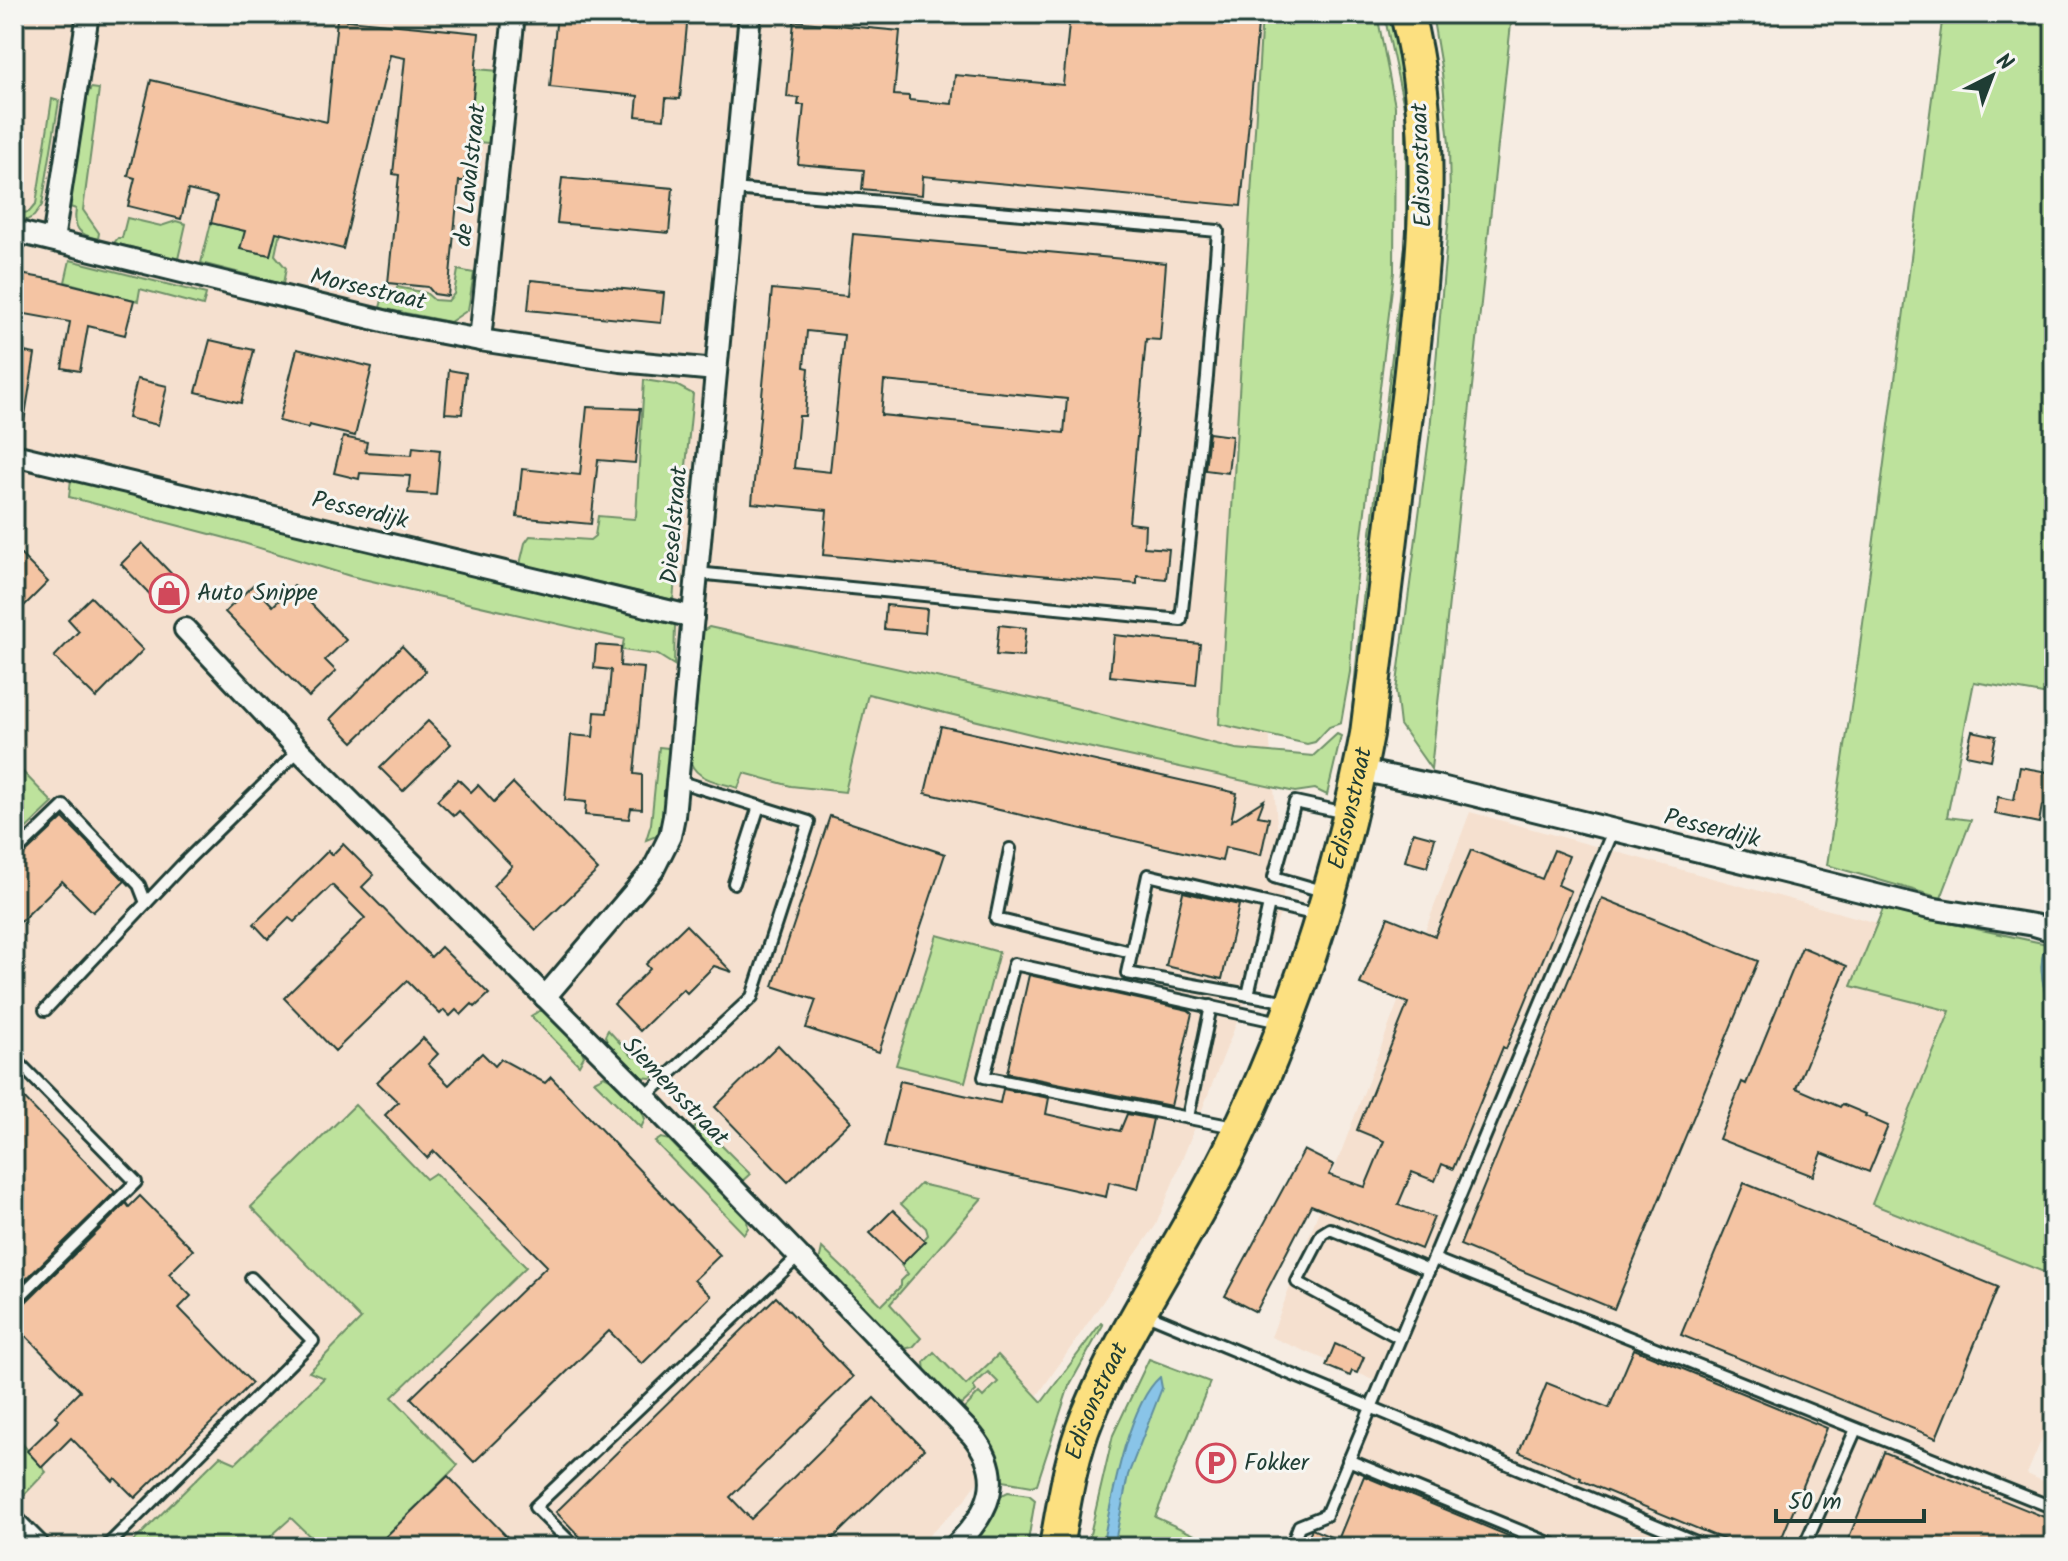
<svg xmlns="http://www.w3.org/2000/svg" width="2068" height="1561" font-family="Kalam,sans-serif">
<rect width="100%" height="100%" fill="#f6ece2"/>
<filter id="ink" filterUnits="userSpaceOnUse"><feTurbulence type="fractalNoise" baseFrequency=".0125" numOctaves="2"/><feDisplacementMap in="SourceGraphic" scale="16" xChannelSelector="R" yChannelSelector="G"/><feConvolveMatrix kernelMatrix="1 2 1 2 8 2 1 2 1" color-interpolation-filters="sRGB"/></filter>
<g filter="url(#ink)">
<g fill="#f5e0cf">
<polygon points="14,14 1281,14 1261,638 1284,904 1156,1225 965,1500 917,1547 14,1547"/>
<polygon points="1470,812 1877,923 1852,987 2054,1033 1952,1233 2054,1276 2054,1410 2027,1474 2054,1486 2054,1547 1316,1547 1379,1382 1271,1337"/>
</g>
<g fill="#bde29c" stroke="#6e9068" stroke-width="2">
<polygon points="1262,14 1377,14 1395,106 1394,272 1353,610 1350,672 1341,723 1329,727 1315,742 1307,744 1219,724"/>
<polygon points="1384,14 1394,14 1405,55 1416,237 1354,719 1351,721 1360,625 1406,238 1406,116"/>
<polygon points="1432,14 1512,14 1431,769 1400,725 1396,691 1430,431 1450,202 1449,144 1442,73"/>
<polygon points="1943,14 2054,14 2054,696 1974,682 1947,817 1971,820 1941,898 1827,865 1858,661"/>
<polygon points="476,69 499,71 491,141 488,143 469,141"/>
<path d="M91,88L99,89L83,210L99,233L98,239C79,235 73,228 76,209L70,207L85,99Z"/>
<polygon points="52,99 59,101 42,205 34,216 27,220 14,219 14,214 29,212 36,204"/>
<polygon points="127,218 161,226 176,221 186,224 178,259 114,243 118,238 122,238"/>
<polygon points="211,223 245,231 241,249 270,255 276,231 285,233 279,236 275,255 286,268 283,284 201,263"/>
<polygon points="70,260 206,294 203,306 140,289 138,301 65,282"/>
<polygon points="458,270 474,273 468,310 450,322 380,308 382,300 393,302 397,287 426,293 434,300 448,301 454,294"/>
<polygon points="644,380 676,385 693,394 673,600 520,564 525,543 530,536 590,540 595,536 598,516 634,519 636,516"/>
<polygon points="71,479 221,513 675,624 674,665 658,655 622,650 624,639 350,576 237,541 69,497"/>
<path d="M709,627L1063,705L1236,749L1313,756L1337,734L1341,736L1327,795L1315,789L1295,792L1055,740L868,694L845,792L791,786L744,773L738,788C722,783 697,780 691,763L703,631Z"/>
<polygon points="659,747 668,748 669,752 662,824 659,835 646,840 651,824"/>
<polygon points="18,767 53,803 14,840 14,771"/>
<path d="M1883,909L2047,944C2034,967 2048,1000 2053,1025L2049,1032L2054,1033V1276L1872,1204L1950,1011L1851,986Z"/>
<polygon points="937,935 999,952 965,1082 896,1065"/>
<polygon points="539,1011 545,1011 581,1049 584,1056 579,1065 531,1016"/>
<polygon points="608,1030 633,1057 639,1052 659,1073 651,1078 639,1077 609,1048 605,1036"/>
<polygon points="604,1076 610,1079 642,1111 645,1119 641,1128 594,1081"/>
<polygon points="355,1105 426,1179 435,1173 526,1267 392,1397 458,1465 375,1547 321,1547 291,1518 271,1536 282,1547 266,1547 263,1544 259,1547 128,1547 220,1456 236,1463 324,1378 309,1372 361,1319 251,1207"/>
<polygon points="699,1123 750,1174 740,1183 691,1132"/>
<polygon points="661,1138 669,1140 747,1220 748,1228 744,1234 655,1142"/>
<polygon points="920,1184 982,1198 890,1304 921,1338 913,1347 903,1349 819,1262 822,1248 882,1305 901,1286 901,1281 908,1274 901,1265 928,1235 926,1228 901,1204"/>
<polygon points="1101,1323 1103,1325 1069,1386 1037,1484 1032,1486 1003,1481 990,1444 962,1411 979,1393 983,1397 998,1382 988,1372 973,1386 976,1391 959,1407 925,1372 924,1362 934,1352 966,1385 998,1355 1042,1402"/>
<polygon points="1149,1359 1210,1382 1155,1517 1221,1547 1087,1547 1113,1435"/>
<polygon points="15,1435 46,1472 23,1496 14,1486"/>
<polygon points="1008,1492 1029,1495 1035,1500 1027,1547 968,1547 984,1529 1000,1496"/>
</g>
<g fill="#89c4e8" stroke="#5f8ea0" stroke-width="2">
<path d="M2047,944L2054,947V1033L2049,1032L2053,1024C2048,1000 2034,967 2047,944Z"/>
<path d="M1160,1377L1162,1388L1128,1475L1114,1547H1102C1111,1503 1127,1406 1160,1377Z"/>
</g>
<g fill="#f4c4a3" stroke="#1f3d34" stroke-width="2" fill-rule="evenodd">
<polygon points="557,14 688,14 680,99 666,98 664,119 636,116 638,96 550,87"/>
<polygon points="1070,14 1259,14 1241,206 923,176 922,195 862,189 864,170 798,164 804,105 798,105 799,98 787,97 794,21 900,31 894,95 909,96 909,100 952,104 955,75 1063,85"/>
<polygon points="337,19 479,33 465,181 459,181 448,296 434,294 428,287 388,283 399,175 393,174 405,58 390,55 343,249 276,232 270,255 240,249 245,231 211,223 217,197 188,190 181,219 128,206 135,178 128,176 151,80 327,122"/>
<polygon points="562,178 673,188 669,233 557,223"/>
<path d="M853,234L1166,263L1160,340L1146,339L1129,523L1145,525L1144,547L1169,549L1166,579L1137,576V584L823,555L827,510L752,503L772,289L847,296ZM807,331L844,335L830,472L794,468L799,416H805L809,368L804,367ZM884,381L1067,399L1064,433L881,415Z"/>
<polygon points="14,273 54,280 134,300 125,335 88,326 80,371 62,368 70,322 14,312"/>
<polygon points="531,280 664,293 661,323 528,310"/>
<polygon points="210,340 254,350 241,403 196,392"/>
<polygon points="297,349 372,367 355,436 309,425 308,428 279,421"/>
<polygon points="14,350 35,354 23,428 14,427"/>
<polygon points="449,370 466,373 462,414 445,413"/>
<polygon points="137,379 167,386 158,425 128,418"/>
<polygon points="587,407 640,409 635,463 598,460 591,524 517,517 522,469 580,475"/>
<polygon points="1209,433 1232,436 1228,473 1205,470"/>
<polygon points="343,437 367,442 365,452 412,455 413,447 440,450 436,495 408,493 410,476 360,473 359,479 334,473"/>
<polygon points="142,543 183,586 162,607 121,564"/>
<polygon points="14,548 48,582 14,616"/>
<polygon points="253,585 273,606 294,586 346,640 325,660 336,671 309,697 225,612"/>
<polygon points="91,597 143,650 96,698 54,657 79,631 68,619"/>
<polygon points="886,605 927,609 925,633 884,629"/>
<polygon points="999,625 1026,628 1023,657 996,655"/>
<polygon points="1114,635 1200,644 1196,685 1110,676"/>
<polygon points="596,645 621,647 620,666 644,668 634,774 642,775 642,809 631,808 629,819 585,815 586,802 565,800 571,735 593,737 595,712 607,713 611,670 594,668"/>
<polygon points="402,646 426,671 353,742 330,719"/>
<polygon points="428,721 451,744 403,791 380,768"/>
<polygon points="941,726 1237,793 1231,821 1264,800 1258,816 1269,818 1261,855 1225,847 1222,861 925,793"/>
<polygon points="1972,731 1996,736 1991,760 1966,755"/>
<polygon points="2020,767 2053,773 2048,796 2046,805 2042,805 2039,823 1995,814 1998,797 2014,800"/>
<polygon points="458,779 471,792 478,785 494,802 513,783 598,870 536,930 493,886 512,866 459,811 454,816 437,800"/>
<polygon points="830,816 945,854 879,1052 806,1028 816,1000 773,986"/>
<polygon points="63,818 125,881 93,912 62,881 14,928 14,864"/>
<polygon points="1413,832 1435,838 1427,867 1405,861"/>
<polygon points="343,844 374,875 362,887 431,957 441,947 489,994 475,1007 472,1004 461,1015 456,1010 450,1016 444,1010 440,1014 407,981 335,1051 284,998 365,918 332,885 294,922 289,918 268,939 254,924 328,851 332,855"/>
<polygon points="1471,850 1542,879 1554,850 1569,856 1558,885 1571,891 1506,1049 1503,1047 1453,1169 1442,1164 1435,1181 1412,1172 1398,1205 1434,1217 1421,1249 1311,1205 1256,1312 1225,1296 1304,1150 1334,1165 1329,1175 1365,1187 1384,1141 1357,1130 1408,1003 1360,984 1388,917 1435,936"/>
<polygon points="1183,892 1239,905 1222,979 1166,966"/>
<polygon points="1602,898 1758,961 1614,1309 1460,1245"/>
<polygon points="686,925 732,972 714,966 687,993 683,989 640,1031 614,1004 650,969 646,964"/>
<polygon points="1802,947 1847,966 1796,1088 1840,1107 1842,1104 1866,1114 1865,1116 1888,1126 1869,1172 1822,1153 1813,1176 1719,1139 1742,1082 1746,1084"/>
<polygon points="1029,975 1188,1010 1192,1013 1171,1106 1007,1073"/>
<polygon points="423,1038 438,1054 428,1064 449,1085 482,1053 495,1066 501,1059 545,1083 551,1077 720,1255 694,1280 711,1296 642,1364 609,1331 474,1462 411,1398 547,1266 434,1151 427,1158 385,1115 398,1102 377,1082"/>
<polygon points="778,1045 851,1121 788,1182 715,1107"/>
<polygon points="900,1081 1000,1103 1003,1089 1049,1098 1046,1114 1120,1131 1127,1114 1153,1119 1138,1189 1109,1182 1106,1197 884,1147"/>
<polygon points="14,1088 115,1192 14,1291"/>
<polygon points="1744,1183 1998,1287 1936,1438 1681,1335"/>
<polygon points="140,1196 193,1250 169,1274 191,1296 179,1308 252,1383 135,1498 115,1478 113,1481 71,1438 42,1467 27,1451 59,1420 55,1416 80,1391 14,1324 14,1310 20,1308 126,1203 129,1207"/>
<polygon points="893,1210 925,1241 902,1264 870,1233"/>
<polygon points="776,1297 853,1377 730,1497 751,1519 874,1398 924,1449 824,1547 590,1547 556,1512"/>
<polygon points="1335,1344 1364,1357 1357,1373 1352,1371 1350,1376 1326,1366"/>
<polygon points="1634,1349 1827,1428 1778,1547 1742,1547 1580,1480 1581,1478 1519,1452 1547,1383 1609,1408"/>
<polygon points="1884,1452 2054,1521 2054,1529 2047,1547 1845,1547"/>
<polygon points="448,1476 517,1547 375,1547"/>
<polygon points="1364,1476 1535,1547 1303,1547 1312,1529 1338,1540"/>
</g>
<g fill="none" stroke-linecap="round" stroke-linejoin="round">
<g stroke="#1f3d34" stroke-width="16">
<g id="lane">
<polyline points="696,573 1181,620 1207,377 1218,231 733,189"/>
<polyline points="1010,849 996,919 1131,952"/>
<polyline points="14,854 64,806 139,885 146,903"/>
<polyline points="734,883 759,806"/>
<polyline points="1326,892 1274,877 1295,802 1346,813"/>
<polyline points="1248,995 1269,904"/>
<polyline points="1288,1002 1127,973 1148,875 1304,912 1320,913"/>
<polyline points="45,1010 182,865 299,750"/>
<polyline points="14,1071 20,1064 136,1182 14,1302"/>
<polyline points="645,1097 752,997 809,822 678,781"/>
<polyline points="1188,1117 1211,1006"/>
<polyline points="1234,1127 984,1077 1014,964 1280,1022"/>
<polyline points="1434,1259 2054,1508"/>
<polyline points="1144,1313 1708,1547"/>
<polyline points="1400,1338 1297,1282 1322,1234 1330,1229 1429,1270"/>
<polyline points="1348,1460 1559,1547"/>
<polyline points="106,1547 313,1341 251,1278"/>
<polyline points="575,1547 535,1507 798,1257"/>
<polyline points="1291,1547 1299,1526 1326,1515 1613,831"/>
<polyline points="1804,1547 1856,1429"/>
</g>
</g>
<g stroke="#1f3d34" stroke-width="26">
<g id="street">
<polyline points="14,231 400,325 480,340 621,361 716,370"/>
<polyline points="53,240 88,14"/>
<polyline points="480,340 514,14"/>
<polyline points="14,455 693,617"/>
<path d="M185,629L299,750L645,1097L972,1435C1007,1478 989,1513 954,1547"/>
<polyline points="1360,770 1437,786 1929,908 2034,925 2054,931"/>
<polyline points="545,997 653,870 670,836 674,816 750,14"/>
</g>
</g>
<g stroke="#1f3d34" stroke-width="34">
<polyline id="secondary" points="14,1527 34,1547"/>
</g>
<g stroke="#1f3d34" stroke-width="38">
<g id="primary">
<path id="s1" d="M1056,1547C1064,1504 1070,1459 1087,1418C1126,1323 1187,1239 1232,1146C1295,1016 1340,876 1367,734C1381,619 1396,504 1409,389C1423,262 1439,140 1407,14"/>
</g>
</g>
<use href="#lane" stroke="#f6f6f2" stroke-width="10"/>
<use href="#street" stroke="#f6f6f2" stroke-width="20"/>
<use href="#secondary" stroke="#f6f6f2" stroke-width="28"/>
<use href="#primary" stroke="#fce080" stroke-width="32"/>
</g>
</g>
<defs>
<g id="shop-ring" transform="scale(2)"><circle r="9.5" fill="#f6f6f2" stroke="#d1495b" stroke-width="1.5"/><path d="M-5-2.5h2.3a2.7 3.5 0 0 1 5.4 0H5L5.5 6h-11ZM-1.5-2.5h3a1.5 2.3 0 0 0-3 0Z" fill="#d1495b"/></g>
<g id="parking-ring" transform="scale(2)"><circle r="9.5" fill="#f6f6f2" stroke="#d1495b" stroke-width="1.5"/><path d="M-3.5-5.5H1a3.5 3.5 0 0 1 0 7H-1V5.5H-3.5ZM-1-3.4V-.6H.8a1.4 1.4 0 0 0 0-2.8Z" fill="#d1495b"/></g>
</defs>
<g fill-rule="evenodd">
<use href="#shop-ring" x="169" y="593"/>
<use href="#parking-ring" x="1216" y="1463"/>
</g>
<g text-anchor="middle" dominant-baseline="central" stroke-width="6" stroke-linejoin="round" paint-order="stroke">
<g font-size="24" fill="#1f3d34" stroke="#f6f6f2">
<text transform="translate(1422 165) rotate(-92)">Edisonstraat</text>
<text transform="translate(471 175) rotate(-84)">de Lavalstraat</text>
<text transform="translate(368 290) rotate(13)">Morsestraat</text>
<text transform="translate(360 511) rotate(13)">Pesserdijk</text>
<text transform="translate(675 525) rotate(-85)">Dieselstraat</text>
<text stroke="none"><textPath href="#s1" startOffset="800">Edisonstraat</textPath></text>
<text transform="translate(1712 829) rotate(14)">Pesserdijk</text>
<text transform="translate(675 1092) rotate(46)">Siemensstraat</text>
<text stroke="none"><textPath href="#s1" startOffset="152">Edisonstraat</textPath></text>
</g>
<g font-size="24" fill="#1f3d34" stroke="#f6f6f2" text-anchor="start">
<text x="197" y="593">Auto Snippe</text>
<text x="1244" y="1463">Fokker</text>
</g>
</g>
<rect width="2068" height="1561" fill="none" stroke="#f6f6f2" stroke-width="48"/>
<rect x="24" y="24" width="2020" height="1513" fill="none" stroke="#1f3d34" stroke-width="3" filter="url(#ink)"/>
<g transform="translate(1992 76) rotate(42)" stroke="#f6f6f2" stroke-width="6" paint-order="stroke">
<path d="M0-6L14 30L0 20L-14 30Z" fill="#1f3d34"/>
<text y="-12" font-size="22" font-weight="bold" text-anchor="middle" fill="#1f3d34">N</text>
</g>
<path d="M1776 1509v12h148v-12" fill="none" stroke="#1f3d34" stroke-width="4"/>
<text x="1788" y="1509" font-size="24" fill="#1f3d34" stroke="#f6f6f2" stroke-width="6" paint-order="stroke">50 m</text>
</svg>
